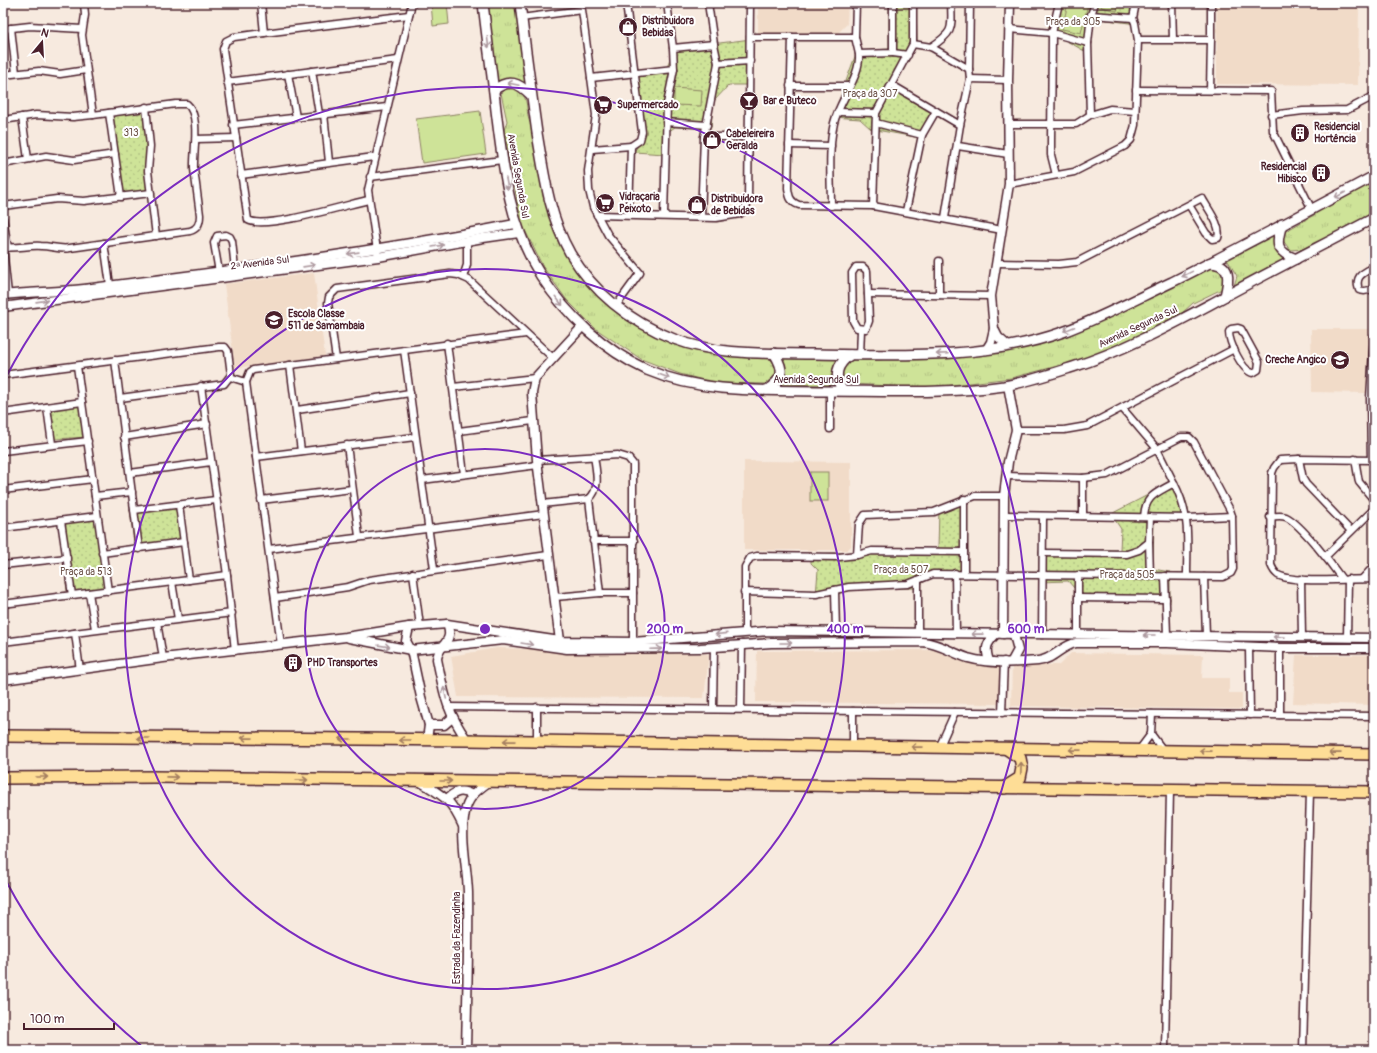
<svg xmlns="http://www.w3.org/2000/svg" width="1377" height="1053" font-family="Pangolin,sans-serif">
<defs>
<pattern id="grass-tufts" width="24" height="20" patternUnits="userSpaceOnUse"><rect width="24" height="20" fill="#cee398"/><path d="M3 7l-1-3M5 7V3M7 7l1-3M15 17l-1-3M17 17v-4M19 17l1-3" fill="none" stroke="#b2c283"/></pattern>
<pattern id="park-dots" width="8" height="8" patternUnits="userSpaceOnUse"><rect width="8" height="8" fill="#cee398"/><path d="M2 2h.1M6 6h.1" fill="none" stroke="#b2c283" stroke-width="1.8" stroke-linecap="round"/></pattern>
</defs>
<rect width="100%" height="100%" fill="#f7eadf"/>
<filter id="ink" filterUnits="userSpaceOnUse"><feTurbulence type="fractalNoise" baseFrequency=".025" numOctaves="2"/><feDisplacementMap in="SourceGraphic" scale="8" xChannelSelector="R" yChannelSelector="G"/><feConvolveMatrix kernelMatrix="1 2 1 2 8 2 1 2 1" color-interpolation-filters="sRGB"/></filter>
<g filter="url(#ink)">
<g fill="#f1dbc8">
<polygon points="758,3 848,3 847,24 838,33 758,33"/>
<polygon points="1217,3 1359,3 1358,85 1217,84"/>
<polygon points="314,273 325,356 235,368 224,284"/>
<polygon points="1311,329 1369,329 1367,393 1312,392"/>
<polygon points="744,461 851,462 851,546 847,550 744,550"/>
<polygon points="497,648 709,654 704,698 458,697 451,656"/>
<polygon points="937,650 999,666 999,704 756,702 757,651"/>
<polygon points="1071,653 1203,655 1202,678 1229,678 1229,693 1242,693 1242,709 1011,706 1012,664 1059,665"/>
<polygon points="1296,655 1374,655 1374,705 1293,703"/>
</g>
<g fill="url(#grass-tufts)" stroke="#8c8162">
<path d="M488,3H516L526,84C515,78 507,76 495,83Z"/>
<path d="M512,86C535,96 521,115 534,128L554,224L607,302L629,321L655,334L768,358C775,362 778,365 777,374L765,384L715,383L680,374L641,359L596,329L566,299L543,267L521,222L504,130L507,121L501,93L505,87Z"/>
<polygon points="1374,181 1374,214 1305,249 1290,250 1282,239 1284,232 1314,215 1329,204"/>
<polygon points="1276,231 1287,259 1234,286 1237,276 1228,261 1222,258"/>
<polygon points="1208,266 1222,270 1225,278 1222,289 1193,303 1181,314 1137,338 1085,359 1011,378 927,388 852,384 843,377 842,369 849,360 879,360 1040,342"/>
<path d="M782,356L840,357C832,366 830,374 836,385L775,384C784,373 787,369 782,356Z"/>
</g>
<g fill="url(#park-dots)" stroke="#8c8162">
<polygon points="889,3 916,3 917,41 895,84 940,110 915,137 871,129 860,119 833,117 857,51 889,49"/>
<polygon points="1056,3 1137,3 1136,24 1093,18 1090,54 1063,39 1046,36"/>
<polygon points="751,39 750,85 729,85 713,102 711,128 675,127 665,134 665,154 634,152 643,138 637,74 666,71 673,49"/>
<polygon points="148,107 148,161 152,195 119,199 108,112"/>
<polygon points="82,402 87,437 55,439 51,407"/>
<path d="M1175,481C1182,493 1191,505 1188,520L1154,519L1153,569L1170,572V603L1075,600V589L1068,581L1039,582V550H1120L1121,529L1111,514Z"/>
<polygon points="966,499 965,575 930,576 917,588 850,589 816,596 818,570 811,563 811,554 938,549 939,509"/>
<polygon points="181,504 186,545 135,551 130,510"/>
<polygon points="98,514 110,593 68,598 58,519"/>
</g>
<g fill="#cee398" stroke="#8c8162">
<polygon points="431,3 447,3 449,24 433,26"/>
<polygon points="1068,3 1088,4 1081,33 1062,29"/>
<polygon points="1102,3 1119,3 1117,11 1101,7"/>
<polygon points="674,88 702,90 701,106 674,105"/>
<polygon points="480,111 486,154 422,163 416,119"/>
<rect x="810" y="472" width="18" height="29"/>
</g>
<g fill="none" stroke-linecap="round" stroke-linejoin="round">
<g stroke="#4a1f2b" stroke-width="9">
<g id="minor">
<polyline points="261,3 264,33"/>
<polyline points="626,3 642,132 640,140 631,146 629,215"/>
<polyline points="667,3 673,48"/>
<polyline points="708,3 714,44"/>
<polyline points="1172,3 1173,40"/>
<polyline points="1091,15 1133,18"/>
<polyline points="521,18 582,10 596,115 588,171 589,190 593,207 608,235 640,273 616,306"/>
<polyline points="11,28 16,73"/>
<polyline points="3,29 30,26 82,29"/>
<polyline points="1009,29 1052,33 1088,43"/>
<polyline points="750,37 855,37 856,3"/>
<path d="M792,37L788,188C789,196 790,202 799,205L873,206L1002,230"/>
<polyline points="855,37 859,54"/>
<polyline points="1138,40 1211,40 1211,3"/>
<polyline points="913,44 931,47 969,69 970,79 960,125 945,218"/>
<path d="M931,47C954,32 952,29 951,3"/>
<polyline points="893,53 908,55"/>
<polyline points="969,69 970,3"/>
<polyline points="312,71 319,114"/>
<polyline points="288,74 296,117"/>
<polyline points="3,75 39,71 60,74 86,70"/>
<polyline points="591,78 674,69 673,48 714,44 718,63 750,61"/>
<polyline points="970,79 1008,80"/>
<polyline points="227,82 398,60"/>
<polyline points="892,85 960,125"/>
<polyline points="790,86 849,86"/>
<polyline points="1136,90 1271,91 1273,131 1312,210"/>
<polyline points="1210,90 1211,40"/>
<polyline points="146,107 150,146 148,171 156,236"/>
<polyline points="839,112 876,113"/>
<polyline points="109,113 121,197"/>
<polyline points="324,114 329,162"/>
<polyline points="1090,115 1088,43 1091,15 1095,3"/>
<polyline points="1271,115 1303,111 1347,110 1374,96"/>
<polyline points="22,117 28,159"/>
<polyline points="3,120 36,115 73,117 93,115"/>
<polyline points="666,122 707,125"/>
<polyline points="876,123 922,135 906,211"/>
<polyline points="1008,124 1076,124 1090,115 1110,109 1135,111"/>
<polyline points="233,125 387,107"/>
<polyline points="922,135 936,111"/>
<polyline points="704,137 750,137"/>
<polyline points="196,139 236,138"/>
<polyline points="789,145 831,146"/>
<polyline points="958,146 1008,154"/>
<polyline points="592,149 631,146"/>
<polyline points="3,164 46,156 74,160 115,154"/>
<polyline points="241,175 374,157"/>
<polyline points="1056,175 1051,155 1051,141 1052,33 1059,3"/>
<polyline points="370,177 502,160"/>
<polyline points="1009,184 1074,172 1125,146 1131,140 1135,125 1138,40 1135,23 1133,18 1136,3"/>
<path d="M368,200C346,205 265,230 248,220L223,49L226,41L234,37L264,33L409,15"/>
<polyline points="3,206 57,199 84,201 151,193"/>
<path d="M831,206C831,179 828,150 834,123C839,101 861,76 859,54L893,53V3"/>
<polyline points="873,206 876,113 913,44 913,3"/>
<polyline points="597,215 716,218 740,214 745,210 748,202 750,3"/>
<polyline points="664,216 667,104 674,69"/>
<polyline points="701,217 704,137 718,63"/>
<polyline points="3,218 8,248"/>
<polyline points="104,243 110,285"/>
<path d="M3,247C16,249 28,245 41,246C51,246 60,250 70,248L190,231C198,229 200,223 200,215C198,200 196,184 194,169C193,153 201,115 187,104H176L93,115L82,35L85,15L84,3"/>
<polyline points="3,248 8,294"/>
<polyline points="378,257 368,190 412,3"/>
<polyline points="939,261 939,295"/>
<path d="M997,263L1059,264L1077,262L1202,198C1208,209 1222,226 1218,238L1212,239L1206,233L1189,205"/>
<polygon points="856,267 863,267 867,271 869,321 866,329 857,328 853,321 852,273"/>
<path d="M1374,267C1363,273 1354,276 1359,290C1365,292 1369,291 1374,288"/>
<polyline points="219,272 214,243 217,236 226,235 230,237 232,241 235,269"/>
<polyline points="463,277 467,265 467,240"/>
<polyline points="868,294 991,296"/>
<path d="M1238,328L1241,329L1259,362L1258,370L1253,373C1242,371 1229,342 1229,332L1231,329Z"/>
<polyline points="447,343 464,474"/>
<polyline points="404,350 434,569"/>
<polyline points="860,355 861,330"/>
<polyline points="336,359 328,303 329,297 337,289 450,274 458,275 469,280 553,358"/>
<polyline points="115,360 139,549"/>
<polyline points="290,365 301,451"/>
<polyline points="77,366 108,591"/>
<polyline points="3,375 219,347 225,347 228,351 231,375 224,384 120,398"/>
<polyline points="230,377 246,382"/>
<polyline points="201,386 227,575 235,651"/>
<polyline points="453,387 535,378"/>
<polyline points="830,391 830,429"/>
<polyline points="47,407 52,444"/>
<path d="M1123,409L1157,449L1174,483C1157,493 1145,495 1144,517"/>
<polyline points="297,410 410,393"/>
<polyline points="3,413 82,402"/>
<polyline points="1016,430 1064,430 1087,426 1234,349"/>
<polyline points="459,431 533,421"/>
<polyline points="124,437 207,424"/>
<polyline points="347,445 359,536"/>
<polyline points="3,451 88,441"/>
<polyline points="256,457 415,437"/>
<polyline points="1299,459 1303,479 1306,484 1351,531"/>
<polyline points="1355,459 1359,482 1374,500"/>
<polyline points="537,460 618,455 628,458 633,464 633,642"/>
<polyline points="1371,460 1370,398 1374,336"/>
<path d="M1374,460L1299,459L1280,460L1274,468L1272,473L1271,565C1273,570 1274,572 1278,575C1296,584 1351,579 1374,579"/>
<polyline points="130,473 211,462"/>
<polyline points="1083,478 1083,516"/>
<polyline points="422,480 538,465"/>
<path d="M1174,483C1191,516 1187,540 1187,576"/>
<polyline points="3,490 93,479"/>
<polyline points="95,496 132,492"/>
<polyline points="589,499 600,593"/>
<polyline points="261,500 352,489"/>
<path d="M542,504L589,499C601,489 596,470 594,456"/>
<polyline points="179,505 189,580"/>
<polyline points="134,510 216,500"/>
<polyline points="1004,515 1187,518 1232,516"/>
<path d="M1270,517C1275,516 1281,515 1286,517C1301,524 1332,565 1342,579"/>
<polyline points="61,521 72,595"/>
<polyline points="3,528 97,516"/>
<polyline points="593,541 634,541"/>
<polyline points="1149,542 1150,576"/>
<polyline points="269,549 544,514"/>
<polyline points="102,553 184,542"/>
<polyline points="1043,553 1127,554 1139,550 1149,542 1150,517"/>
<polyline points="857,555 872,551 964,552"/>
<polyline points="1326,556 1374,509"/>
<polyline points="3,565 67,558"/>
<polyline points="413,573 420,626"/>
<polyline points="955,573 956,634"/>
<polyline points="964,573 964,499"/>
<polyline points="1078,575 1078,635"/>
<polyline points="1165,576 1167,635"/>
<polyline points="1204,577 1206,635"/>
<polyline points="1301,579 1302,637"/>
<polyline points="1362,579 1374,566"/>
<polyline points="918,580 918,633"/>
<polyline points="172,582 178,619"/>
<polyline points="835,590 836,632"/>
<polyline points="744,592 816,594 849,587 908,584 933,574 1223,577 1231,573 1233,569 1232,516 1230,510 1194,442 1189,437 1181,437 1107,475 1083,478 1006,476"/>
<polyline points="89,593 95,629"/>
<polyline points="555,597 600,593 633,593"/>
<polyline points="275,598 348,587 369,580 548,555"/>
<polyline points="1078,598 1166,599"/>
<polyline points="3,604 227,575"/>
<polyline points="157,622 163,658"/>
<polyline points="745,632 745,567 750,558 757,556 839,557 857,555 859,524 865,515 934,512 975,496 1004,496"/>
<polyline points="75,633 80,670"/>
<polyline points="1042,635 1043,517"/>
<polyline points="1347,638 1348,579"/>
<polyline points="3,642 232,613"/>
<polyline points="281,645 246,382 250,372 253,370 526,334"/>
<polyline points="1249,648 1250,715"/>
<polyline points="3,666 5,680"/>
<polyline points="448,707 1374,716"/>
<polyline points="713,708 714,647"/>
<polyline points="741,709 742,644"/>
<polyline points="853,711 853,746"/>
<polyline points="1002,713 1004,661"/>
<polyline points="1280,715 1280,648"/>
<polyline points="1151,734 1163,750"/>
<polyline points="537,741 537,707"/>
<polyline points="939,748 955,712"/>
<polyline points="1139,750 1151,734 1152,714"/>
<polyline points="1165,1050 1170,790"/>
<polyline points="1303,1050 1310,791"/>
</g>
</g>
<g stroke="#4a1f2b" stroke-width="11">
<g id="tertiary">
<path d="M3,295C30,292 57,292 84,289C229,271 373,252 515,224"/>
<polyline points="3,307 378,257 483,238 519,233"/>
<polyline points="994,329 998,337 1007,345"/>
<polyline points="986,350 991,342 994,329 991,296 1009,184 1008,80 1010,3"/>
<path d="M447,624C455,643 438,644 437,659C444,693 446,711 467,740"/>
<polyline points="409,627 406,641 411,650 421,697 429,725 427,740"/>
<polyline points="1003,634 1004,496 1008,462 1016,430 1008,385"/>
<path d="M349,638L411,650L503,640L567,649L700,648L771,643L922,642C939,643 952,653 968,658C989,664 1016,663 1038,661C1053,660 1062,645 1076,643H1167L1280,648H1374"/>
<polyline points="560,641 537,460 532,393 535,378 582,327"/>
<path d="M989,661C985,649 986,644 995,635"/>
<polyline points="1012,661 1018,650 1014,635"/>
<polyline points="3,680 163,658 346,637 409,627 447,624 560,641 633,642 770,631 1374,638"/>
<polyline points="429,725 444,725 452,718"/>
<path d="M419,781C445,797 450,798 463,826"/>
<path d="M447,799C455,791 462,789 472,795"/>
<path d="M466,1050C467,997 469,945 468,892C467,865 459,834 466,808C470,795 479,789 490,781"/>
</g>
</g>
<g stroke="#4a1f2b" stroke-width="12">
<g id="secondary">
<path d="M483,3C487,39 492,74 496,110C503,167 509,226 541,276C567,316 604,350 647,370C704,394 765,390 825,391C884,391 944,394 1004,386C1027,382 1051,374 1073,367C1124,351 1173,324 1220,299C1271,271 1323,245 1374,218"/>
<path d="M520,3C525,46 531,90 537,133C544,174 549,216 570,253C594,293 631,322 674,339C719,356 767,353 815,354C897,355 984,360 1063,332C1101,318 1136,299 1172,282C1240,248 1307,212 1374,176"/>
<path d="M494,90C509,78 519,83 531,95"/>
<path d="M1282,224C1276,244 1275,251 1296,259"/>
<path d="M1209,263C1232,263 1229,280 1225,296"/>
<path d="M767,390C784,378 785,371 774,353"/>
<path d="M842,390C834,376 836,365 850,355"/>
</g>
</g>
<g stroke="#4a1f2b" stroke-width="14">
<g id="motorway">
<polyline points="3,736 467,740 1374,754"/>
<polyline points="3,778 155,777 1374,792"/>
<polyline points="1004,788 1020,778 1022,768 1020,758 1007,749"/>
</g>
</g>
<use href="#minor" stroke="#fff" stroke-width="6"/>
<use href="#tertiary" stroke="#fff" stroke-width="8"/>
<use href="#secondary" stroke="#fff" stroke-width="9"/>
<use href="#motorway" stroke="#fedd96" stroke-width="11"/>
</g>
<defs><path id="oneway-shaft" d="M-6 0H5M1.5-3L5.5 0L1.5 3" fill="none" stroke-width="1.6" stroke-linecap="round" stroke-linejoin="round"/></defs>
<g stroke="#ae9aa0">
<use href="#oneway-shaft" transform="translate(488 42) rotate(83)"/>
<use href="#oneway-shaft" transform="translate(513 84) rotate(-168)"/>
<use href="#oneway-shaft" transform="translate(507 184) rotate(79)"/>
<use href="#oneway-shaft" transform="translate(1340 195) rotate(152)"/>
<use href="#oneway-shaft" transform="translate(438 246) rotate(-10)"/>
<use href="#oneway-shaft" transform="translate(353 253) rotate(172)"/>
<use href="#oneway-shaft" transform="translate(309 266) rotate(-8)"/>
<use href="#oneway-shaft" transform="translate(1187 274) rotate(154)"/>
<use href="#oneway-shaft" transform="translate(42 301) rotate(-8)"/>
<use href="#oneway-shaft" transform="translate(559 301) rotate(51)"/>
<use href="#oneway-shaft" transform="translate(1069 329) rotate(158)"/>
<use href="#oneway-shaft" transform="translate(942 354) rotate(178)"/>
<use href="#oneway-shaft" transform="translate(664 376) rotate(20)"/>
<use href="#oneway-shaft" transform="translate(721 634) rotate(174)"/>
<use href="#oneway-shaft" transform="translate(977 634) rotate(-179)"/>
<use href="#oneway-shaft" transform="translate(1149 635) rotate(-180)"/>
<use href="#oneway-shaft" transform="translate(1279 637) rotate(-179)"/>
<use href="#oneway-shaft" transform="translate(786 643)"/>
<use href="#oneway-shaft" transform="translate(527 644) rotate(9)"/>
<use href="#oneway-shaft" transform="translate(384 646) rotate(8)"/>
<use href="#oneway-shaft" transform="translate(656 649) rotate(-2)"/>
<use href="#oneway-shaft" transform="translate(445 693) rotate(-102)"/>
</g>
<g stroke="#a47e60">
<use href="#oneway-shaft" transform="translate(143 738) rotate(-180)"/>
<use href="#oneway-shaft" transform="translate(247 738) rotate(-179)"/>
<use href="#oneway-shaft" transform="translate(345 739) rotate(-180)"/>
<use href="#oneway-shaft" transform="translate(405 740) rotate(-180)"/>
<use href="#oneway-shaft" transform="translate(509 741) rotate(-179)"/>
<use href="#oneway-shaft" transform="translate(917 747) rotate(-179)"/>
<use href="#oneway-shaft" transform="translate(1075 750) rotate(-179)"/>
<use href="#oneway-shaft" transform="translate(1205 751) rotate(-179)"/>
<use href="#oneway-shaft" transform="translate(1335 753) rotate(-179)"/>
<use href="#oneway-shaft" transform="translate(1021 768) rotate(-88)"/>
<use href="#oneway-shaft" transform="translate(42 777)"/>
<use href="#oneway-shaft" transform="translate(172 777) rotate(1)"/>
<use href="#oneway-shaft" transform="translate(302 780)"/>
<use href="#oneway-shaft" transform="translate(446 781)"/>
</g>
</g>
<g fill="none" stroke="#7b2cbf" stroke-width="2">
<circle cx="485" cy="629" r="180"/>
<circle cx="485" cy="629" r="360"/>
<path d="M145 1049A541 541 0 0 1 5 879M5 379A541 541 0 1 1 825 1049"/>
</g>
<defs>
<g id="shop-disc" transform="scale(1)"><circle r="9.5" fill="#4a1f2b" stroke="#fff"/><path d="M-5-2.5h2.3a2.7 3.5 0 0 1 5.4 0H5L5.5 6h-11ZM-1.5-2.5h3a1.5 2.3 0 0 0-3 0Z" fill="#fff"/></g>
<g id="bar-disc" transform="scale(1)"><circle r="9.5" fill="#4a1f2b" stroke="#fff"/><path d="M-6-5H6L.8 .8V4.5H3.5V6h-7V4.5H-.8V.8Z" fill="#fff"/></g>
<g id="supermarket-disc" transform="scale(1)"><circle r="9.5" fill="#4a1f2b" stroke="#fff"/><path d="M-6-5.5h2.5l.6 2H6L4.5 2H-2.5L-4.4-4H-6ZM-1.5 3.2a1.3 1.3 0 1 0 .1 0ZM3 3.2a1.3 1.3 0 1 0 .1 0Z" fill="#fff"/></g>
<g id="building-disc" transform="scale(1)"><circle r="9.5" fill="#4a1f2b" stroke="#fff"/><path d="M-4-6H4V6H1V3H-1V6H-4ZM-2.5-4.3h1.7v1.8h-1.7ZM.8-4.3h1.7v1.8H.8ZM-2.5-1h1.7V.8h-1.7ZM.8-1h1.7V.8H.8Z" fill="#fff"/></g>
<g id="school-disc" transform="scale(1)"><circle r="9.5" fill="#4a1f2b" stroke="#fff"/><path d="M0-5L7-2L0 1L-7-2ZM-4 1L0 2.5L4 1V4Q0 6-4 4Z" fill="#fff"/></g>
</defs>
<g fill-rule="evenodd">
<use href="#shop-disc" x="628" y="27"/>
<use href="#bar-disc" x="749" y="101"/>
<use href="#supermarket-disc" x="603" y="105"/>
<use href="#building-disc" x="1300" y="133"/>
<use href="#shop-disc" x="712" y="140"/>
<use href="#building-disc" x="1321" y="173"/>
<use href="#supermarket-disc" x="605" y="203"/>
<use href="#shop-disc" x="697" y="205"/>
<use href="#school-disc" x="274" y="320"/>
<use href="#school-disc" x="1340" y="360"/>
<use href="#building-disc" x="293" y="663"/>
</g>
<g text-anchor="middle" dominant-baseline="central" stroke-width="4" stroke-linejoin="round" paint-order="stroke">
<g font-size="10" font-weight="bold" fill="#4a1f2b" stroke="#fff" text-anchor="start">
<text x="642" y="21">Distribuidora<tspan x="642" dy="12">Bebidas</tspan></text>
<text x="763" y="101">Bar e Buteco</text>
<text x="617" y="105">Supermercado</text>
<text x="1314" y="127">Residencial<tspan x="1314" dy="12">Hortência</tspan></text>
<text x="726" y="134">Cabeleireira<tspan x="726" dy="12">Geralda</tspan></text>
<text x="1307" y="167" text-anchor="end">Residencial<tspan x="1307" dy="12">Hibisco</tspan></text>
<text x="619" y="197">Vidraçaria<tspan x="619" dy="12">Peixoto</tspan></text>
<text x="711" y="199">Distribuidora<tspan x="711" dy="12">de Bebidas</tspan></text>
<text x="288" y="314">Escola Classe<tspan x="288" dy="12">511 de Samambaia</tspan></text>
<text x="1326" y="360" text-anchor="end">Creche Angico</text>
<text x="307" y="663">PHD Transportes</text>
</g>
<g font-size="10" fill="#6b5046" stroke="#fff">
<text x="1073" y="22">Praça da 305</text>
<text x="870" y="94">Praça da 307</text>
<text x="131" y="133">313</text>
<text x="901" y="570">Praça da 507</text>
<text x="86" y="572">Praça da 513</text>
<text x="1127" y="575">Praça da 505</text>
</g>
<g font-size="10" fill="#4a1f2b" stroke="#fff">
<text transform="translate(518 176) rotate(80)">Avenida Segunda Sul</text>
<text transform="translate(260 263) rotate(-7)">2ᵃ Avenida Sul</text>
<text transform="translate(1138 327) rotate(-25)">Avenida Segunda Sul</text>
<text x="816" y="380">Avenida Segunda Sul</text>
<text transform="translate(457 938) rotate(-90)">Estrada da Fazendinha</text>
</g>
</g>
<circle cx="485" cy="629" r="6" fill="#7b2cbf" stroke="#fff" stroke-width="2"/>
<g font-size="12" text-anchor="middle" font-weight="bold" fill="#7b2cbf" stroke="#fff" stroke-width="4" stroke-linejoin="round" paint-order="stroke">
<text x="665" y="633">200 m</text>
<text x="845" y="633">400 m</text>
<text x="1026" y="633">600 m</text>
</g>
<rect width="1377" height="1053" fill="none" stroke="#fff" stroke-width="16"/>
<rect x="8" y="8" width="1361" height="1037" fill="none" stroke="#4a1f2b" stroke-width="1.5" filter="url(#ink)"/>
<g transform="translate(42 42) rotate(18)" stroke="#ffffff" stroke-width="3" paint-order="stroke">
<path d="M0-3L7 15L0 10L-7 15Z" fill="#4a1f2b"/>
<text y="-6" font-size="11" font-weight="bold" text-anchor="middle" fill="#4a1f2b">N</text>
</g>
<path d="M24 1023v6h90v-6" fill="none" stroke="#4a1f2b" stroke-width="2"/>
<text x="30" y="1023" font-size="12" fill="#4a1f2b" stroke="#ffffff" stroke-width="3" paint-order="stroke">100 m</text>
</svg>
